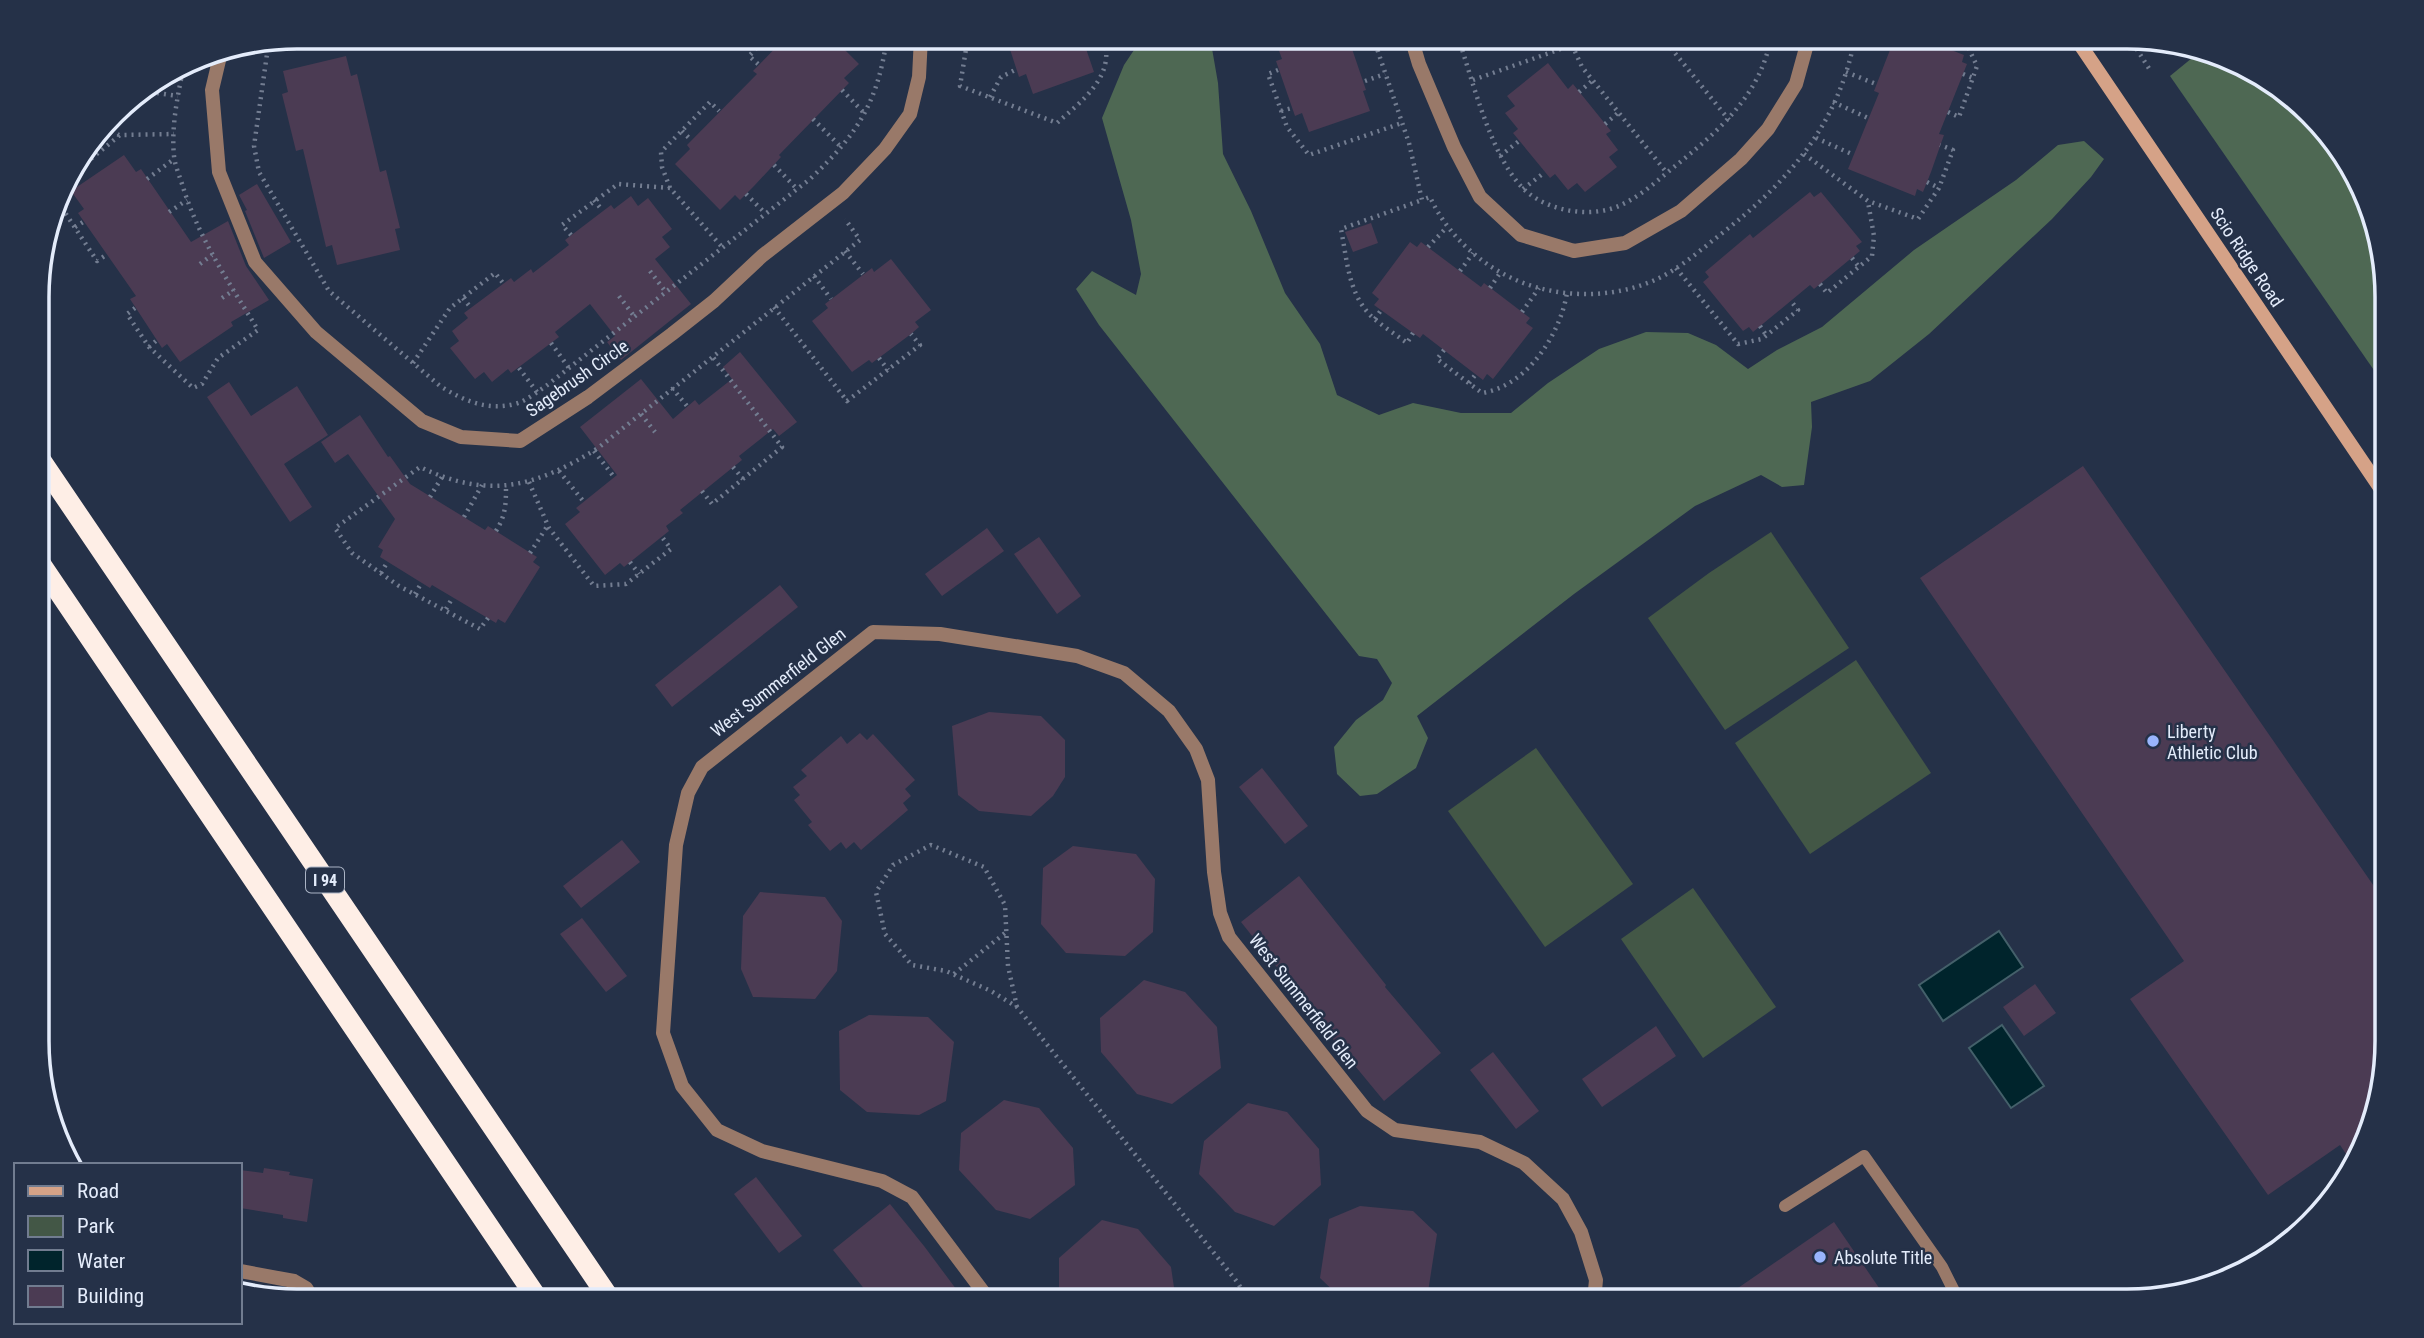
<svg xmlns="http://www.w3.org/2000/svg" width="2424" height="1338" font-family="'Roboto Condensed',sans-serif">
<rect width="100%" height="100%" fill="#253148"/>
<g fill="#435746">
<polygon points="1771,532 1849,648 1725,730 1648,618 1709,573"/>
<polygon points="1856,660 1931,773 1810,854 1735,743"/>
<polygon points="1536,748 1633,884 1545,947 1448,811"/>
<polygon points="1693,888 1776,1007 1703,1058 1621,939"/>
</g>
<g fill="#4e6853">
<polygon points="1138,37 1210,37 1218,83 1223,154 1251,211 1285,293 1320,344 1337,395 1379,415 1413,403 1461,413 1511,413 1548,383 1599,349 1646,332 1688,333 1716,345 1748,369 1777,350 1822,327 1914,250 2016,180 2058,145 2084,141 2104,159 2091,177 2052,219 1929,334 1870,381 1811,402 1812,427 1804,485 1782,487 1761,475 1695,506 1574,594 1417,716 1428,738 1416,768 1377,794 1360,796 1337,774 1334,747 1356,720 1383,700 1392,683 1377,659 1359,656 1099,325 1076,289 1092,271 1136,295 1141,274 1131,220 1102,118 1124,65 1140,41"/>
<polygon points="2203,49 2257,71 2344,153 2374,214 2387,280 2387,389 2170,76"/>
</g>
<g fill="#00242c" stroke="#44606a" stroke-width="2">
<polygon points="1999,931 2023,967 1943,1021 1919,985"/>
<polygon points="2002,1025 2044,1086 2011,1108 1969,1048"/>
</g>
<g fill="#4b3b53">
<polygon points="786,37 832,37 859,64 844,78 849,83 779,155 781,157 754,186 740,200 735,195 720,210 675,164 690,149 687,145 757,74 753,71"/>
<polygon points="1006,37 1082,37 1094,72 1033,94 1026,74 1019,77"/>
<polygon points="1274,37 1348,37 1366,90 1363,91 1370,111 1309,132 1302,113 1295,116 1276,61 1282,59"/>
<polygon points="1895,37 1918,37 1964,55 1962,62 1967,64 1939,134 1944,135 1931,172 1923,192 1917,189 1915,196 1848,169 1879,93 1874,91"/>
<polygon points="346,56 351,76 357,74 380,172 386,170 400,228 395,229 400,250 337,265 332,245 326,247 303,149 296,151 282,94 288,92 283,71"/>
<polygon points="1548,63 1568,89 1573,84 1611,131 1606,134 1618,150 1609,157 1617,167 1585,192 1577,183 1568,190 1555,174 1550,178 1513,133 1518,129 1505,113 1515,106 1507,96"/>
<polygon points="124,155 136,172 141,169 191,242 228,221 246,266 269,300 231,322 233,326 180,362 167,344 162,348 130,299 136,296 78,213 84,209 71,191"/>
<polygon points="257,184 291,242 264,258 245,211 247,210 239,195"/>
<polygon points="1810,192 1814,197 1821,192 1862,242 1856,246 1860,251 1814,289 1810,285 1753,332 1749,327 1743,331 1703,282 1709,277 1705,272 1750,234 1753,238"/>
<polygon points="631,196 638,206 648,198 672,229 662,237 670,247 655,259 691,304 621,360 607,342 615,336 590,304 555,332 559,337 511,373 508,369 492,382 484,372 475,379 450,348 459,341 452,331 468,318 464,313 511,278 514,282 531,269 533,273 569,245 565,240 611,205 614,209"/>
<polygon points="1371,223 1378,243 1353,252 1345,232"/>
<polygon points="1410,242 1417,247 1421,242 1481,287 1484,283 1530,318 1526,323 1533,328 1493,379 1487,374 1483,380 1423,334 1420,338 1374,305 1379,299 1372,293"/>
<polygon points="891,259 931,310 915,322 919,327 911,334 872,363 869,360 852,372 812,321 828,308 825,304 872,268 874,272"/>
<polygon points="740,352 797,422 779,436 773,429 739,456 742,460 680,510 683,513 666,526 669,531 624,567 620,563 605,575 565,524 580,512 576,508 617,475 580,427 641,379 673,419 695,400 699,405 732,379 723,367"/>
<polygon points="229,382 251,416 297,386 328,435 284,464 312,507 290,522 207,397"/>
<polygon points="360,415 388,457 390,456 410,484 485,530 488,526 537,557 533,562 540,567 505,623 498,619 496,623 432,585 430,588 380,557 383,550 378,547 395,519 348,454 335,463 321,442"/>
<polygon points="2083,466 2387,905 2387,1058 2354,1166 2340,1145 2268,1195 2130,999 2184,961 1920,578"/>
<polygon points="987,528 1004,551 942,596 925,574"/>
<polygon points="1039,537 1081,596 1057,614 1014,554"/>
<polygon points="780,585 798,607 672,707 655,685"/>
<polygon points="989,712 1041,716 1065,740 1065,777 1053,796 1031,816 979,811 958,795 952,726"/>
<polygon points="860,733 867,740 873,734 915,780 905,789 911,796 903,803 908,810 861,850 854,842 846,849 841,842 830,851 808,825 812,822 794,800 800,795 793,787 807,776 801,770 841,736 847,744"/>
<polygon points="1262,768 1308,826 1285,844 1239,787"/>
<polygon points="622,840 640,862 581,908 563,886"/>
<polygon points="1073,846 1136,854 1155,879 1153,932 1125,956 1066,953 1041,924 1043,868"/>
<polygon points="1299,876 1386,985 1385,987 1441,1053 1384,1101 1294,992 1296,991 1241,922"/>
<polygon points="760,892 825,897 842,921 837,971 815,999 753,997 741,969 743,916"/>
<polygon points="582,918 627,976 606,992 560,934"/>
<polygon points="1144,980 1185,992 1217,1027 1221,1068 1172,1104 1137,1094 1101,1052 1100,1018"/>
<polygon points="2035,984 2056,1013 2024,1036 2003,1007"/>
<polygon points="869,1015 928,1017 954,1042 946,1101 919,1115 867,1112 840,1090 839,1031"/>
<polygon points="1656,1026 1676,1056 1602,1107 1582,1079"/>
<polygon points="1493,1052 1539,1111 1516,1129 1470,1070"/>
<polygon points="1004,1100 1039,1108 1073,1148 1075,1185 1030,1219 996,1210 959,1170 961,1133"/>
<polygon points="1248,1103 1287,1112 1319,1149 1321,1185 1274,1226 1235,1212 1199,1174 1204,1141"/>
<polygon points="264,1168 290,1172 289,1175 313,1179 307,1222 283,1218 283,1215 240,1208 240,1170 263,1173"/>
<polygon points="756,1177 802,1236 779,1253 734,1194"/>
<polygon points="890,1204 924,1246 965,1301 874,1301 833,1250"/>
<polygon points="1360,1206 1413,1211 1437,1234 1428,1292 1415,1301 1344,1301 1320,1278 1329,1219"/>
<polygon points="1102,1220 1138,1229 1171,1267 1176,1301 1065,1301 1059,1294 1059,1258"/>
<polygon points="1834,1222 1888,1301 1719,1301"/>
</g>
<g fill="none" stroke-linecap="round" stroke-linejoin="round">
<g stroke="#737d91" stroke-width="4.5" stroke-dasharray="2 5" stroke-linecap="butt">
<path d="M345,37L346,41L268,47L254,146L259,172L329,291L440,386C464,401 489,412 518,403C527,400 537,392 546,386L810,179C858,134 878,102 887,37"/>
<path d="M968,37L960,86L1057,123C1083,100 1117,75 1103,37"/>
<path d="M1373,37L1409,143L1422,200L1430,197C1447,234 1479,264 1516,280C1562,300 1621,299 1665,275C1685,264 1703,248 1721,234C1789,181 1839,124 1855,37"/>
<path d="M1458,37C1473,81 1492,162 1527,192C1551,212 1594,219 1623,204C1644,194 1661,177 1679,163C1722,128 1761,93 1771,37"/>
<polyline points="1662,37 1729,120"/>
<polyline points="1868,37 1891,46"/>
<polyline points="2129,37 2150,70"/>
<polyline points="969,39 978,37"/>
<polyline points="1090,42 1104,37"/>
<polyline points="1351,44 1370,37"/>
<polyline points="1572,45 1582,67 1667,173"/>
<polyline points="758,64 749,56 767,37"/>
<polyline points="1278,70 1268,74 1287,127 1309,155 1402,123"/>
<polyline points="1846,72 1876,84"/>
<polyline points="1963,74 1973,78"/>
<polyline points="1473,80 1572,45 1570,37"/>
<polyline points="1365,81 1385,74"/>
<polyline points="842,90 866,115"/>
<polyline points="1579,92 1593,80"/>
<polyline points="157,93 178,96"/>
<polyline points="990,97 1001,77 1017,69"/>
<polyline points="1833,102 1868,118"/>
<polyline points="1281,111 1292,108"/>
<polyline points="1948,112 1959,117 1977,66 1969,49 1954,37"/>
<polyline points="813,119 841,147"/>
<polyline points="1605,124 1619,112"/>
<polyline points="105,128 119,135"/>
<polyline points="682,131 691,140"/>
<polyline points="1816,138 1854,155"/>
<polyline points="1804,154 1868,201 1918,219 1939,188 1953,150 1940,145"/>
<polyline points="1500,156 1519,141"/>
<polyline points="774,165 797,189"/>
<polyline points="147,179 174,159"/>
<polyline points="64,181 120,135 174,134"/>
<polyline points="1927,182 1939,188"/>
<polyline points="670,188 662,167 661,152 710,102 719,111"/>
<polyline points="1523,189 1545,172"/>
<polyline points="746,194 765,213"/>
<polyline points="594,200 602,210"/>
<polyline points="58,202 97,261 106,255"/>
<polyline points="169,212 187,200"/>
<polyline points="75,227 83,222"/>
<polyline points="571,235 562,225 618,184 670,188 722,247"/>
<polyline points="1428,247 1447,227"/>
<polyline points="845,251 863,274"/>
<polyline points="1852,258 1859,267"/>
<polyline points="200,264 212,255"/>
<polyline points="1676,268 1738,344 1762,339 1798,310 1791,301"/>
<polyline points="650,271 665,291"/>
<polyline points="1460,271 1473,253"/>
<polyline points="814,276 831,299"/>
<polyline points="1820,284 1827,293 1872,256 1874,236 1868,202"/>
<polyline points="1490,288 1500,273"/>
<polyline points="619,296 634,316"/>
<polyline points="222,298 234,290"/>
<polyline points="463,298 471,308"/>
<polyline points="774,307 847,401 920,345 911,334"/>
<path d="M135,308L127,314L149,347L193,388L202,384L218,358L258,330C230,284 199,239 183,187C180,177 175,166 174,156C171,126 178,94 184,65"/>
<polyline points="1522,312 1539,288"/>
<polyline points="1375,319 1381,310"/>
<polyline points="1760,326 1766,335"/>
<path d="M1413,333L1407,343C1395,334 1382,326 1371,316C1348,293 1347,259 1341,229L1422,200"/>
<polyline points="551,343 569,368"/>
<polyline points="149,347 157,340"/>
<path d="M1444,350L1437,359L1482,393C1527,386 1560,335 1567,293"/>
<polyline points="879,358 888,370"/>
<polyline points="413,363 450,308 495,273 503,283"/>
<polyline points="519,368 537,392"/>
<polyline points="1469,383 1476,374"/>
<polyline points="672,388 687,406"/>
<polyline points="641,414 655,432"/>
<polyline points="594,451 614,477"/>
<polyline points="733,467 743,479"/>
<polyline points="559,471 584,502"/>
<polyline points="529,482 549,528 594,586 626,584 671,549 662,537"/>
<polyline points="702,491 712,504 782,447 712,356"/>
<polyline points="430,497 442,477"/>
<polyline points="464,517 482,485"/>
<path d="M496,531C506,515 506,503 506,485"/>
<polyline points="530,553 548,525"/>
<polyline points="630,562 639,574"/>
<polyline points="381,573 388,561"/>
<polyline points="415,594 422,582"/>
<polyline points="446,609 453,597"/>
<path d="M488,618L480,629L399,586L352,553L335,528L420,467C489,500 536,487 598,448L860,240L845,219"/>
<polyline points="954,974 1005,933"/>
<polyline points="1017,1007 1008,966 1005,905 984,867 931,845 893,865 876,892 885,934 912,965 946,971 991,991 1017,1007 1238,1283 1248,1301"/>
</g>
<polyline stroke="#997969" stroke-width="12" points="1785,1206 1864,1156 1942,1267 1959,1301"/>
<g stroke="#997969" stroke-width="14">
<polyline points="1411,37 1419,64 1454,147 1480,197 1521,235 1574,251 1625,243 1681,211 1741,159 1768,129 1796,84 1809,37"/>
<polyline points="221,52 212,90 219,172 255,262 316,332 422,421 461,437 520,441 588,397 672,334 714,301 762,256 843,193 885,149 910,114 919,77 921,37"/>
<polyline points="240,1271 294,1281 306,1288 314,1301"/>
<polyline points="990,1301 912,1197 882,1181 762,1151 717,1130 682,1086 663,1033 676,845 688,793 702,767 873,632 940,634 1077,656 1124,673 1169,711 1196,749 1208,780 1214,872 1220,913 1229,937 1367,1111 1395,1130 1480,1142 1524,1163 1563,1199 1581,1232 1596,1280 1594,1301"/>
</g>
<polyline stroke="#d5a287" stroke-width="14" points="2075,37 2387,498"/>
<g stroke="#feeee6" stroke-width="21">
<polyline points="39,458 611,1301"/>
<polyline points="39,562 539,1301"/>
</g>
</g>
<g fill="#99b5fd" stroke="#253148" stroke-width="2.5">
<circle cx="2153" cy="741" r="7"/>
<circle cx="1820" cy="1257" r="7"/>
</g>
<g text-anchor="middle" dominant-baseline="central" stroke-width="5" stroke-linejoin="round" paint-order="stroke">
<rect fill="#253148" stroke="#abb4c5" stroke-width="2" x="306" y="867.5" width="38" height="25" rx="5"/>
<g font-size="16" font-weight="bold" fill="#e4ecfb">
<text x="325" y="880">I 94</text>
</g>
<g font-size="18" fill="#e4ecfb" stroke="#253148">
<text transform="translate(2247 257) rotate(56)">Scio Ridge Road</text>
<text transform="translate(577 378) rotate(-35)">Sagebrush Circle</text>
<text transform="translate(778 682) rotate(-38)">West Summerfield Glen</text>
<text transform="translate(1304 1001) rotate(52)">West Summerfield Glen</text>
</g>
<g font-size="18" fill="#e4ecfb" stroke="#253148" text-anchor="start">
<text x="2167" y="731">Liberty<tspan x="2167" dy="21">Athletic Club</tspan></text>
<text x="1834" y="1257">Absolute Title</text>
</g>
</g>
<path d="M0 0H2424V1338H0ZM297 49H2127A248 248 0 0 1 2375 297V1041A248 248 0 0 1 2127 1289H297A248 248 0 0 1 49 1041V297A248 248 0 0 1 297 49Z" fill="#253148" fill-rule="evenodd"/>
<path fill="none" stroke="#e4ecfb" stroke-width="3.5" d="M297 49H2127A248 248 0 0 1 2375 297V1041A248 248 0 0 1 2127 1289H297A248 248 0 0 1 49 1041V297A248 248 0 0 1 297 49Z"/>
<rect x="14" y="1163" width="228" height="161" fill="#253148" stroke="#717c90" stroke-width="2"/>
<rect x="28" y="1186" width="35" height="10" fill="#d5a287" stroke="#717c90" stroke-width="2"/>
<text x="77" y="1198" font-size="21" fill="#e4ecfb">Road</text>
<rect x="28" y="1216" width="35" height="21" fill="#435746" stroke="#717c90" stroke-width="2"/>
<text x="77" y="1233" font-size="21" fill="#e4ecfb">Park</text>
<rect x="28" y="1250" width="35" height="21" fill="#00242c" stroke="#717c90" stroke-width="2"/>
<text x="77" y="1268" font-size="21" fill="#e4ecfb">Water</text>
<rect x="28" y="1286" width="35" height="21" fill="#4b3b53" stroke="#717c90" stroke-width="2"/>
<text x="77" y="1303" font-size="21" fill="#e4ecfb">Building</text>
</svg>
